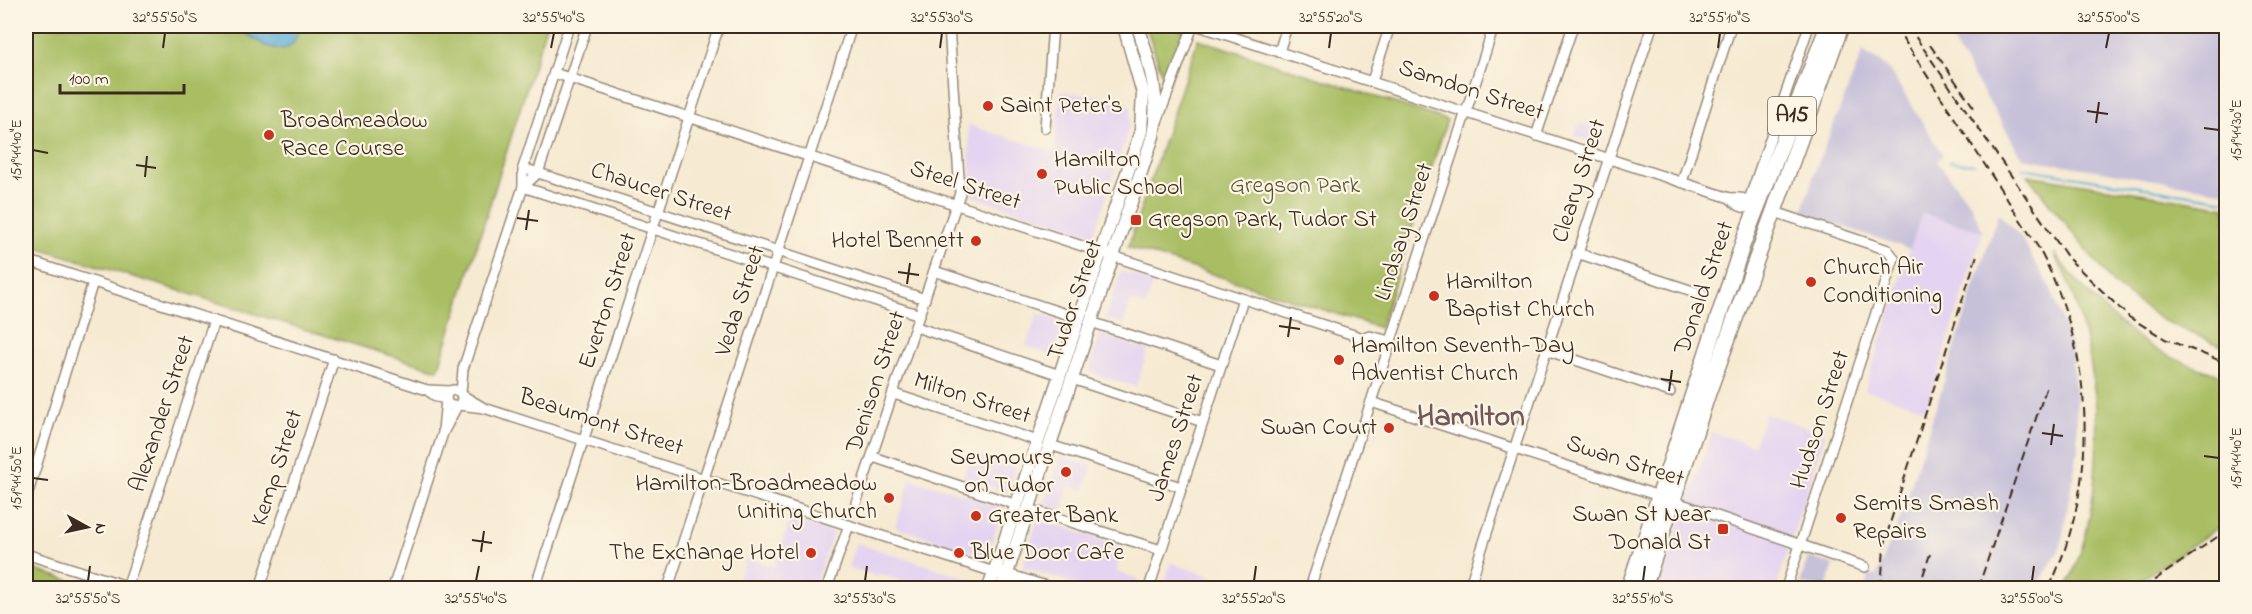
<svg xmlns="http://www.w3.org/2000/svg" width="2252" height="614" font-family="'Indie Flower',sans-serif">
<rect width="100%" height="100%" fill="#fcf5e5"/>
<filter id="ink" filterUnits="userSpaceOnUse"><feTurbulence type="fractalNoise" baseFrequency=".0167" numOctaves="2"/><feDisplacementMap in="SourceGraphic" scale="12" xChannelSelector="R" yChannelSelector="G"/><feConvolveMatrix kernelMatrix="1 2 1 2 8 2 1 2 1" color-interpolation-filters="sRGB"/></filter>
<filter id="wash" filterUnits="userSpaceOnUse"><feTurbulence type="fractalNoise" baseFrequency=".008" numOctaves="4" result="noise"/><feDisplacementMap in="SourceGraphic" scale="24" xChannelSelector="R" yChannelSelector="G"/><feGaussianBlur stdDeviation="1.35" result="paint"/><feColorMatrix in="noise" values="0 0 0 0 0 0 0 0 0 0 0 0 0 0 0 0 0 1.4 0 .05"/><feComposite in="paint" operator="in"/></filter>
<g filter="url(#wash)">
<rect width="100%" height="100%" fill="#f6ead2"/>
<g fill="#e4d3f1">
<polygon points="1060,92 1099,96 1131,107 1129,128 1094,235 972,196 968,125 1055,152"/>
<polygon points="1579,123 1604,131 1600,144 1575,136"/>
<polygon points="1922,212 1983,232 1926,409 1865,390"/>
<polygon points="1121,271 1153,282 1146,306 1131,301 1124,324 1105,319"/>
<polygon points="1038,313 1065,322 1054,356 1026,346"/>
<polygon points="1100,334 1148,350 1136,387 1088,372"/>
<polygon points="1765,413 1825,434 1776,588 1658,588 1712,432 1754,446"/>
<polygon points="971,453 1016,468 1007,492 963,477"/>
<polygon points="1060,456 1092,466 1084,490 1069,486 1062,510 1044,504"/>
<polygon points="911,479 975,498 977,501 978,499 1003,507 988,554 984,556 895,527"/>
<polygon points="790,519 833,533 814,588 748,588 737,583 746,558 774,567"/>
<polygon points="1038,519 1124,547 1116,572 1139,579 1136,588 1088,588 1022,567"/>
<polygon points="856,543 977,581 975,588 914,588 890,577 879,574 878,577 848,567"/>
<polygon points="1171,563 1231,583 1229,588 1163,588"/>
</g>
<g fill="#c6c0d9">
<polygon points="1949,26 2226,26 2226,192 2023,158 1947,33"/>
<polygon points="1863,51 1888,68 1943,155 1937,161 1971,205 1983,232 1922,213 1910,249 1802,213 1815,171"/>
<polygon points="1998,213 2020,236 2052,291 2070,343 2076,399 2078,450 2060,549 2036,588 1865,588 1869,575 1876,576 1900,520"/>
<polygon points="1808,557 1834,565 1826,588 1800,584"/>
</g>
<g fill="#a9be63" stroke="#727440" stroke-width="1.5">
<polygon points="26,26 546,26 438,370 26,244"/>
<polygon points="1146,26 1172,26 1185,32 1169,83 1165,84"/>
<polygon points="1198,39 1447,120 1380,328 1128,247"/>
<polygon points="2027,175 2226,207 2226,348 2162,320 2114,285"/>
<path d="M2055,254C2078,285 2110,317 2141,340C2166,358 2198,368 2226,377V522L2129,588H2066C2103,515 2104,403 2082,325C2077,306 2071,286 2062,269C2059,264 2055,258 2055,254Z"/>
<polygon points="26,567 94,588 26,588"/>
</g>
<polygon fill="#5daed8" stroke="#4c6c7b" stroke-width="1.5" points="242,26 301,26 292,45 283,50 266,46 243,32"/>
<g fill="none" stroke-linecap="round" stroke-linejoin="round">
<g stroke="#5daed8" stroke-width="2">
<polyline points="1948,162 1974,164"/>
<polyline points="2022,168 2226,201"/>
</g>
</g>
</g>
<g filter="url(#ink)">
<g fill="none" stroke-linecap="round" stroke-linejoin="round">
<g stroke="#988a78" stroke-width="12">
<g id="minor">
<path d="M1199,26L1730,198C1740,197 1750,198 1756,207"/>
<polyline points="1279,52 1287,26"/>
<polyline points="554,73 1363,338 1387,350"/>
<polyline points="1372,81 1390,26"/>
<polyline points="1157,122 1193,26"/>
<polyline points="1045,128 1053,26"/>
<polyline points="1536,136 1573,26"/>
<polyline points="523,168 925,299"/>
<polyline points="1682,182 1731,26"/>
<polyline points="523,187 920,315"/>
<polyline points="523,187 538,173 587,26"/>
<path d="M1730,198C1737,206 1746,210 1756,207"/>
<polyline points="1749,200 1809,26"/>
<polyline points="1772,211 1888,250 1894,258 1786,588"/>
<polyline points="1577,253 1702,294"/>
<polyline points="26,260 427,390 437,397 446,399"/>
<polyline points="934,271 1078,318"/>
<polyline points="1091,322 1221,365"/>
<polyline points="916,327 1060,375"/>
<polyline points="1363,338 1370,336 1390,341"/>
<polyline points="1546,350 1670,392"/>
<polyline points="1072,379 1203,422"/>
<circle cx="454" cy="398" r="8"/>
<polyline points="427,390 450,391"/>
<polyline points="461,393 463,369 523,187 523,168 569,26"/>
<polyline points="894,394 1038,441"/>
<polyline points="462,395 484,408"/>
<polyline points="1371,402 1659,496"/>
<polyline points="459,405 484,408 994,572"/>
<polyline points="443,430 446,400"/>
<polyline points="1050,445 1181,487"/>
<polyline points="873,457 1017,505"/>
<polyline points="26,499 93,282"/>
<polyline points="1673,501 1865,567"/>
<polyline points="856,503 960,193 949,26"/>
<polyline points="1029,509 1161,550"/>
<polyline points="26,554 133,588"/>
<polyline points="127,588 214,321"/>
<polyline points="260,588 334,359"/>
<polyline points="393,588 443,433 457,406"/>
<polyline points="535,588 719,26"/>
<polyline points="668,588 852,26"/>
<polyline points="827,588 849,525"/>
<polyline points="1149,588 1243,299"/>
<polyline points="1310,588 1494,26"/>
<polyline points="1469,588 1652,26"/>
</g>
</g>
<g stroke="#988a78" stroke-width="15">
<g id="major">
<polyline points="999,573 1047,588"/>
<polyline points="989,588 1141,131 1143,93 1124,26"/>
<path d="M1002,588L1153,136C1161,97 1149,62 1138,26"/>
</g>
</g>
<g stroke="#988a78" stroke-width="18">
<g id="highway">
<polyline points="1629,588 1743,243 1828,26"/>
<polyline points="1644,588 1708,393 1841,26"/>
</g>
</g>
<use href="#minor" stroke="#fff" stroke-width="9"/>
<use href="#major" stroke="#fff" stroke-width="12"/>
<use href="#highway" stroke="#fff" stroke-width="15"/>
<g stroke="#3b2a1e" stroke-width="2" stroke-dasharray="9 4.5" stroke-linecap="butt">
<path d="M1895,26L2038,247C2095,353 2101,479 2049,588"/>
<polyline points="1908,26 2068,258 2129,317 2165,339 2226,363"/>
<polyline points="1930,45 1975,109"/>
<polyline points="1881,588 1884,548 1891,520 1977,255"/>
<polyline points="1919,588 1930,554"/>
<polyline points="1978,588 2047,386"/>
<polyline points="2143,588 2226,531"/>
</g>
</g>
</g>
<path fill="none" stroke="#3b2a1e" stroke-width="2" d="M163,48L165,33M551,48L554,33M940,48L942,33M1329,48L1331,33M1718,48L1720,33M2106,48L2109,33M2087,111L2108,114M2096,123L2099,102M2204,128L2219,130M33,150L48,153M136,165L156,168M145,177L147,156M517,218L538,221M526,230L529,210M898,272L919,275M907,284L910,263M1279,326L1300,329M1288,337L1291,317M1661,379L1681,382M1669,391L1672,370M2042,433L2063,436M2051,445L2054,424M2204,456L2219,458M33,478L48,480M472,540L492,543M481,552L484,531M88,581L90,566M476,581L479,566M865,581L867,566M1254,581L1256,566M1643,581L1645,566M2032,581L2034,566"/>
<g fill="#c8321e" stroke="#fcf5e5" stroke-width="2">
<circle cx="988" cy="106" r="6"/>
<circle cx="269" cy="135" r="6"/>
<circle cx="1042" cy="174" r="6"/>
<rect x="1130" y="214" width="12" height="12" rx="3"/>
<circle cx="976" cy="241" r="6"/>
<circle cx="1811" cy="282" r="6"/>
<circle cx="1434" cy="296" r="6"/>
<circle cx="1339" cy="360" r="6"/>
<circle cx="1389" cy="428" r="6"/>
<circle cx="1066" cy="472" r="6"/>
<circle cx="889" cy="498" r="6"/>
<circle cx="976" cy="516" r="6"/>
<circle cx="1841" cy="518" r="6"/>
<rect x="1717" y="523" width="12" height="12" rx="3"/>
<circle cx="811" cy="553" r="6"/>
<circle cx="959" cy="553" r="6"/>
</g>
<g text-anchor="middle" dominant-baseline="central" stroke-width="4.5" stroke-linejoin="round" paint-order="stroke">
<rect fill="#fcf5e5" stroke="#75675a" stroke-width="1.5" x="1768" y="97" width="48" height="38" rx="4.5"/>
<g font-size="22" font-weight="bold" fill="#3b2a1e">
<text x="1792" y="116">A15</text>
</g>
<g font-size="24" fill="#3b2a1e" stroke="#fcf5e5">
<text transform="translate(1471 91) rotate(18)">Samdon Street</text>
<text transform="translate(1580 181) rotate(-72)">Cleary Street</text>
<text transform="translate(965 186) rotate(18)">Steel Street</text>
<text transform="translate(661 193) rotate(18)">Chaucer Street</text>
<text transform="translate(1405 232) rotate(-72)">Lindsay Street</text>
<text transform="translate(1705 288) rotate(-71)">Donald Street</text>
<text transform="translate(1076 300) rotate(-71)">Tudor Street</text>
<text transform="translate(609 301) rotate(-72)">Everton Street</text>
<text transform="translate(741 301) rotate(-72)">Veda Street</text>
<text transform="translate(877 382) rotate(-72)">Denison Street</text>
<text transform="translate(972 399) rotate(18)">Milton Street</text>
<text transform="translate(163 414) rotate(-72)">Alexander Street</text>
<text transform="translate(1821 420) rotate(-72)">Hudson Street</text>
<text transform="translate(601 423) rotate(18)">Beaumont Street</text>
<text transform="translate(1177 438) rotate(-72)">James Street</text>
<text transform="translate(1625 462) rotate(18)">Swan Street</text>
<text transform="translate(278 468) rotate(-72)">Kemp Street</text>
</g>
<g font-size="24" fill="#3b2a1e" stroke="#fcf5e5" text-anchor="start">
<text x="1000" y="106">Saint Peter's</text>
<text x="281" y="121">Broadmeadow<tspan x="281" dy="28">Race Course</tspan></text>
<text x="1054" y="160">Hamilton<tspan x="1054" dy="28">Public School</tspan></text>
<text x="1148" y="220">Gregson Park, Tudor St</text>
<text x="964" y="241" text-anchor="end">Hotel Bennett</text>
<text x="1823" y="268">Church Air<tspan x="1823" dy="28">Conditioning</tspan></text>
<text x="1446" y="282">Hamilton<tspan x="1446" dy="28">Baptist Church</tspan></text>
<text x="1351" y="346">Hamilton Seventh-Day<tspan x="1351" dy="28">Adventist Church</tspan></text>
<text x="1377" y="428" text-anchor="end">Swan Court</text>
<text x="1054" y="458" text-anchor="end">Seymours<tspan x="1054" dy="28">on Tudor</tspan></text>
<text x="877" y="484" text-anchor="end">Hamilton-Broadmeadow<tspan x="877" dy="28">Uniting Church</tspan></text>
<text x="1853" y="504">Semits Smash<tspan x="1853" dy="28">Repairs</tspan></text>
<text x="1711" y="515" text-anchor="end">Swan St Near<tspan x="1711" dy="28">Donald St</tspan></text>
<text x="988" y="516">Greater Bank</text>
<text x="799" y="553" text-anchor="end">The Exchange Hotel</text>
<text x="971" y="553">Blue Door Cafe</text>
</g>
<g font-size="24" fill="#5c5633" stroke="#fcf5e5">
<text x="1295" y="186">Gregson Park</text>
</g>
<g font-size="30" font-weight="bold" fill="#73565b" stroke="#fcf5e5">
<text x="1471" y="418">Hamilton</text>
</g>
</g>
<rect width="2252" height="614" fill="none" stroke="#fcf5e5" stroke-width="66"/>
<g transform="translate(87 527) rotate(98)" stroke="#fcf5e5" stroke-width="4.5" paint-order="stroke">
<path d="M0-4.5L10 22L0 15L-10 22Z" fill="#3b2a1e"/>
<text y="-9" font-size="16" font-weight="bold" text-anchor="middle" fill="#3b2a1e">N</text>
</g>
<path d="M60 84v9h124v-9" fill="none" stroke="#3b2a1e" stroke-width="3"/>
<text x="69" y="84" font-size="18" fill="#3b2a1e" stroke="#fcf5e5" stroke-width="4.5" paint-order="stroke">100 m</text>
<rect x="33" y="33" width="2186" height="548" fill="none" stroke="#3b2a1e" stroke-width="2"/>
<g font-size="15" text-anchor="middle" fill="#3b2a1e">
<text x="165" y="22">32°55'50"S</text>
<text x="554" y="22">32°55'40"S</text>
<text x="942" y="22">32°55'30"S</text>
<text x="1331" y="22">32°55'20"S</text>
<text x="1720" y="22">32°55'10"S</text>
<text x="2109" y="22">32°55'00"S</text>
<text transform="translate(2236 130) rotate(-90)" y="5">151°44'30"E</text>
<text transform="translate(16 150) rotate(-90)" y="5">151°44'40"E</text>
<text transform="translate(2236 458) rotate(-90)" y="5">151°44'40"E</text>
<text transform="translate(16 478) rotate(-90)" y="5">151°44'50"E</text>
<text x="88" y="603">32°55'50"S</text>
<text x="476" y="603">32°55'40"S</text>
<text x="865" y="603">32°55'30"S</text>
<text x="1254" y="603">32°55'20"S</text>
<text x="1643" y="603">32°55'10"S</text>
<text x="2032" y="603">32°55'00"S</text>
</g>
</svg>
